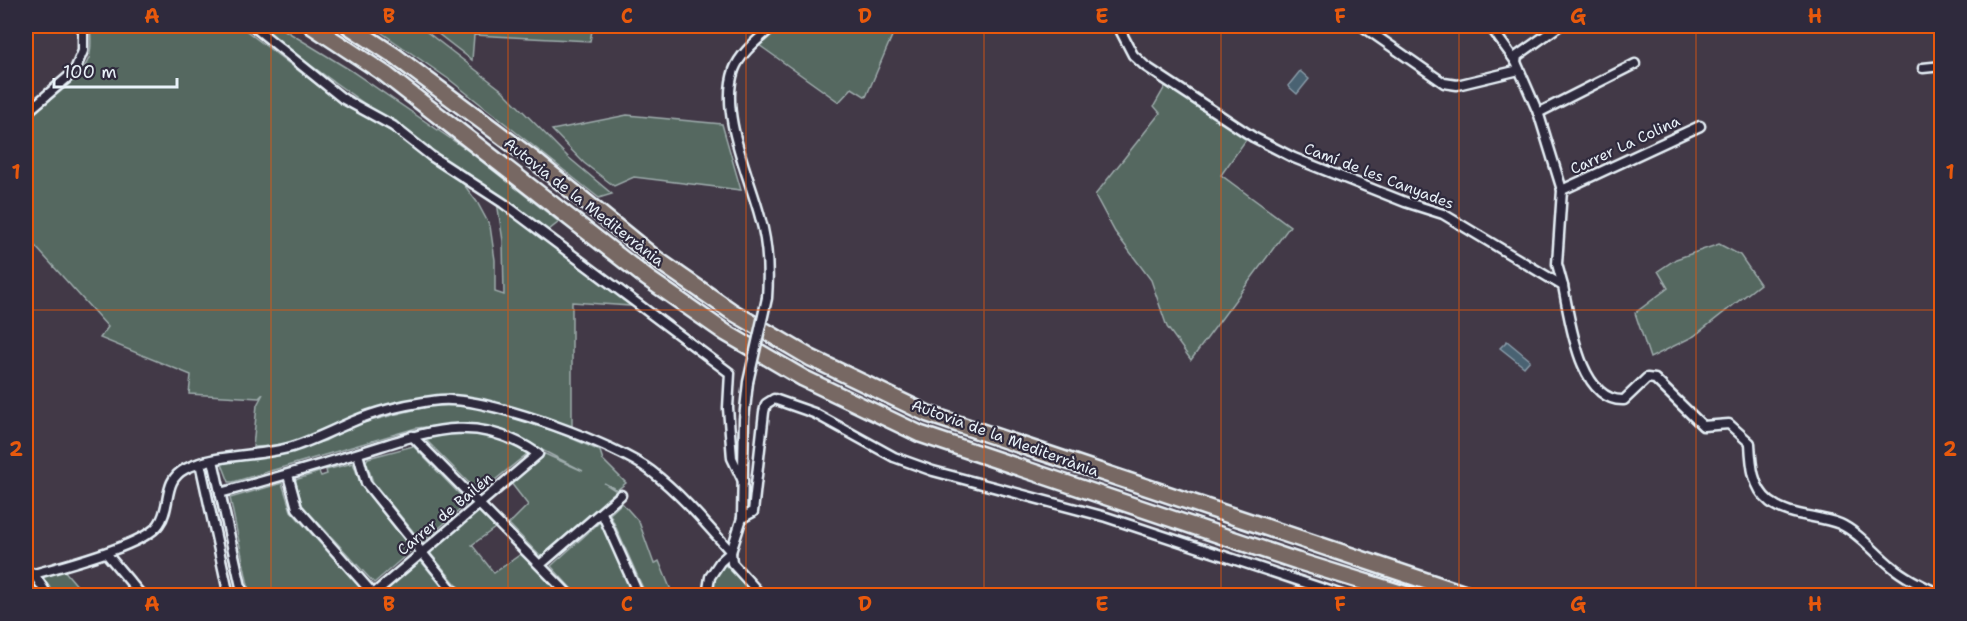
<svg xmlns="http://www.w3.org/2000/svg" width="1967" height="621" font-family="'Shantell Sans',sans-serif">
<rect width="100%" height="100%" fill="#423947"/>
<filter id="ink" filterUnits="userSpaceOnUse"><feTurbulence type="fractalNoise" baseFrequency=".0167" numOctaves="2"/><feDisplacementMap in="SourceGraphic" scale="12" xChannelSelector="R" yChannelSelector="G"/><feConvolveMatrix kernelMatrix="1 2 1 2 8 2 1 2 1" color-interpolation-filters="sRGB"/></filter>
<g filter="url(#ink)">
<g fill="#556861" stroke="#9eacac" stroke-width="1.5">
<path d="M90,26H240L321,88L422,151L462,182L477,202L490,226L495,260V292L504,295L503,241L497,202L631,306L572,302V428L539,416L469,399L352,417L303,441L278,446L253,447L257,405L263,394L259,398L189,394L191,375L100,338L108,327L26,236V120C43,104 81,80 89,58C92,48 91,36 90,26Z"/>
<polygon points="256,26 278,26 350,70 467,150 559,222 545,233"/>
<polygon points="372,26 419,26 503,91 568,157 612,194 599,198 450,80"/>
<polygon points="428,26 593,26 590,41 474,35 472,60"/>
<polygon points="778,26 878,26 892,36 866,97 852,88 839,102 759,45"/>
<polygon points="1166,85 1248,137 1221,175 1290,226 1191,360 1167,327 1151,280 1115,232 1095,195 1160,113 1154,106"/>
<polygon points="627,115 722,124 741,190 634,177 614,186 584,163 552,130"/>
<polygon points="1719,244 1740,255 1760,284 1694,336 1650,358 1635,313 1668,288 1658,271 1676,259"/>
<path d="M456,405C506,410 554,430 600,451L603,460L626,483L617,490L604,483L616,491L541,557L509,524L528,505L511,483L545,454L583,471L507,432L455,424L416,428L233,482H229L222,464L275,454L325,441L351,426L401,413L426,407Z"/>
<polygon points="453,431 500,437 528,453 479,493 423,437"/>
<polygon points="413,446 468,503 424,541 420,540 373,482 366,461 368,458"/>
<polygon points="353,463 361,485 412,550 374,583 302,505 295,480 319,472 321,476 327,474 326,470"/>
<polygon points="282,483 291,511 364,592 361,596 250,595 230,498"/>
<polygon points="622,503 639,522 654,564 659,561 673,595 646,595 610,514"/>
<polygon points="477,511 481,512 495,528 472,545 494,573 521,554 561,595 465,595 431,554 431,550"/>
<polygon points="600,522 633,595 577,595 551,566"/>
<polygon points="420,560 449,595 383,595 382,594"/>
<polygon points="725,565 755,595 712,595 712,583 721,566"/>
<polygon points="63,569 85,595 53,595 40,576"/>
<polygon points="26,577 43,595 26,595"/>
</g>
<g fill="#496272" stroke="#899ba8" stroke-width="1.5">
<polygon points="1300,71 1309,79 1297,94 1288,86"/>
<polygon points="1507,341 1530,360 1524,367 1500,348"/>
</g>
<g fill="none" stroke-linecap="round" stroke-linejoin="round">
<g stroke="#e8f1f8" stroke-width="13">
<g id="minor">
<polyline points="253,26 342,98 393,126 431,156 503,203 730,373 728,408 732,458 743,481"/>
<path d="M1118,26L1133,55L1145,66L1253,137L1294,158L1405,202L1443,214L1563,286C1570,319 1579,402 1624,400L1647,378L1655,379L1703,426L1729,424L1750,443C1751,463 1752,488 1770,502C1790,517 1818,515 1840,524C1858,532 1875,553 1890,565C1905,578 1923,586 1942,595"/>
<polyline points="1362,26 1444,83 1457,85 1519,70"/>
<polyline points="1490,26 1516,62"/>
<polyline points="1559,26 1517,56 1516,62 1539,115 1562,190 1557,264 1563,286"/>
<polyline points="1923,68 1942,66"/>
<polyline points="26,113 74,72 83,51 83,26"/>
<polyline points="1538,113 1635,64"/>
<polyline points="1562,190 1700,126"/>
<path d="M767,298C769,270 768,244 760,217C749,175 719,113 734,70C740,53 760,38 773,26"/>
<polyline points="412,436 570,596"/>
<polyline points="358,454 366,483 457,596"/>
<polyline points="213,460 243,596"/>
<polyline points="200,463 229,596"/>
<polyline points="288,475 297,508 375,596"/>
<path d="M220,493C264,481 306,469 349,456C419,436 470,407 538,454L371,596"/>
<polyline points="602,513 639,596"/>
<polyline points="742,518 753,512 764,412 766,404 774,399 814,413 894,457 933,471 1106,517 1345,596"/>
<polyline points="731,552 732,563 762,596"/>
<polyline points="106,553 142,596"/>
<polyline points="541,564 621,495"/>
<polyline points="26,571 34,574 48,596"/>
<path d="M34,574C59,567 146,545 159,524C172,506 162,481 185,469C218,453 258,457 292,447C314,440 333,430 354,421C374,412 403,405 424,402C433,401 443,399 451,400C496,401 616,444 651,471C681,494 706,524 731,552"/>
<polyline points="707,596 710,577 720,562 731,552 742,518 744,419 748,382"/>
</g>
</g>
<g stroke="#e8f1f8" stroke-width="20">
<g id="motorway">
<polyline points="312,26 385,74 647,278 726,333 803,378 920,434 1297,561 1410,596"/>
<polyline points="349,26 395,56 534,160 656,259 731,311 811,358 928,414 1471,596"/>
</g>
</g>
<use href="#minor" stroke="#2f2a3d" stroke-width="8"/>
<use href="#motorway" stroke="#776864" stroke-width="15"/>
<g stroke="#e8f1f8" stroke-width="13" stroke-linecap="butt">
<polyline id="minor-bridge" points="748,382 767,298"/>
</g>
<use href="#minor-bridge" stroke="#2f2a3d" stroke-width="8"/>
</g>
</g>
<path fill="none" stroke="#e8590c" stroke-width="1.5" stroke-opacity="0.55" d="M271,26V596M508,26V596M746,26V596M984,26V596M1221,26V596M1459,26V596M1696,26V596M26,310H1942"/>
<g text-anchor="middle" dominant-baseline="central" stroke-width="4.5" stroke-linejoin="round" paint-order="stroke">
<g font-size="15" fill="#e8f1f8" stroke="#2f2a3d">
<text transform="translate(1625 145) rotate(-25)">Carrer La Colina</text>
<text transform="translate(1379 176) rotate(21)">Camí de les Canyades</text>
<text transform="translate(584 202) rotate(38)">Autovia de la Mediterrània</text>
<text transform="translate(1005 438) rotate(20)">Autovia de la Mediterrània</text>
<text transform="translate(445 514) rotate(-40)">Carrer de Bailén</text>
</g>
</g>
<rect width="1967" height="621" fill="none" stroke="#2f2a3d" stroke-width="66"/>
<path d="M54 78v9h123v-9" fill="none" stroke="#e8f1f8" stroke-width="3"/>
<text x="63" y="78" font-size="18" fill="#e8f1f8" stroke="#2f2a3d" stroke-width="4.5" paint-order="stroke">100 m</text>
<rect x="33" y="33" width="1901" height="555" fill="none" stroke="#e8590c" stroke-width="2"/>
<g font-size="20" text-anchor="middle" font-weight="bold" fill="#e8590c">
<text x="152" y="23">A</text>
<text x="389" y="23">B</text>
<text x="627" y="23">C</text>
<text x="865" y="23">D</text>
<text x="1102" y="23">E</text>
<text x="1340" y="23">F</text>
<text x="1578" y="23">G</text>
<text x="1815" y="23">H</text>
<text x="16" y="179">1</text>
<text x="1950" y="179">1</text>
<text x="16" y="456">2</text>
<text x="1950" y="456">2</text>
<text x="152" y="611">A</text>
<text x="389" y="611">B</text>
<text x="627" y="611">C</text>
<text x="865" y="611">D</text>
<text x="1102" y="611">E</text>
<text x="1340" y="611">F</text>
<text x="1578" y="611">G</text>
<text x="1815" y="611">H</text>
</g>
</svg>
